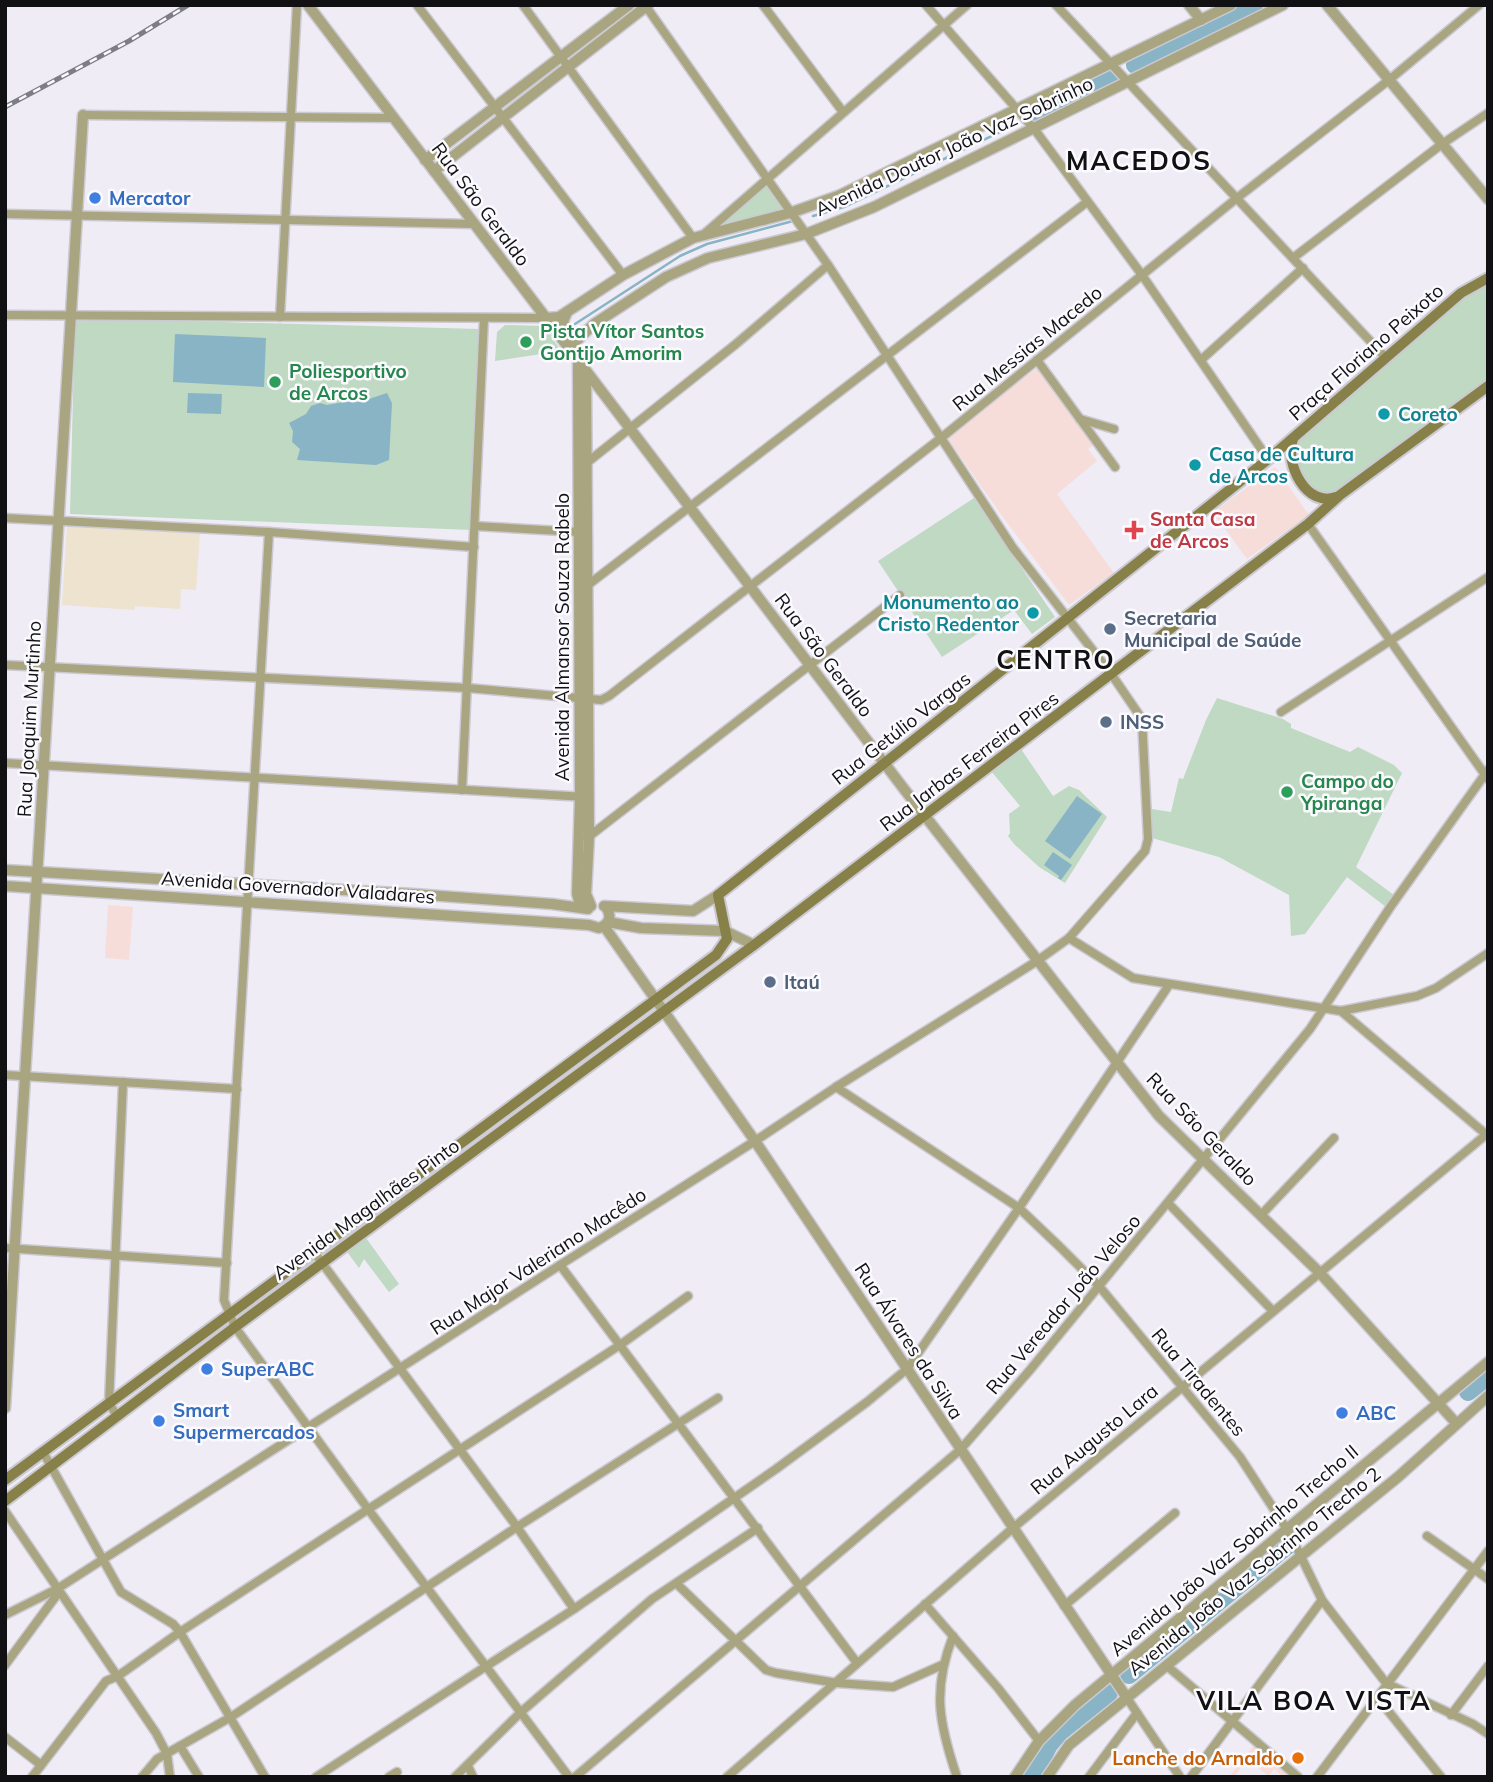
<svg xmlns="http://www.w3.org/2000/svg" width="1493" height="1782" font-family="Mulish,sans-serif">
<rect width="100%" height="100%" fill="#efecf6"/>
<polygon fill="#ede3ce" points="67,525 200,533 196,590 181,589 180,609 135,606 135,610 62,605"/>
<g fill="#f7ddda">
<polygon points="1039,367 1095,444 1088,449 1097,461 1057,494 1114,573 1069,605 1002,516 946,436"/>
<polygon points="1275,467 1309,515 1247,559 1213,512"/>
<polygon points="108,905 133,907 129,960 105,958"/>
<polygon points="1254,1745 1291,1777 1280,1777 1281,1775 1274,1769 1269,1776 1247,1760 1234,1777 1229,1777"/>
</g>
<g fill="#bfd9c3">
<polygon points="766,179 790,213 701,236"/>
<polygon points="1488,279 1488,384 1340,494 1313,494 1291,459 1292,446 1462,294"/>
<polygon points="75,318 479,329 472,530 70,514"/>
<polygon points="505,325 544,326 561,351 495,361 497,332"/>
<polygon points="974,498 1055,617 1032,634 1014,610 942,657 878,561"/>
<polygon points="1217,698 1283,719 1291,724 1291,728 1350,752 1358,747 1394,765 1402,773 1356,867 1394,895 1386,907 1347,877 1305,934 1291,936 1289,895 1219,857 1152,838 1152,809 1171,812 1179,778 1183,779 1206,720"/>
<polygon points="1021,749 1053,796 1069,786 1079,790 1107,817 1065,883 1039,867 1014,844 1008,836 1010,833 1009,814 1020,806 991,771"/>
<polygon points="364,1235 399,1284 389,1292 364,1259 359,1268 345,1249"/>
</g>
<g fill="#88b4c5">
<polygon points="175,334 266,338 264,387 173,382"/>
<polygon points="188,393 222,394 221,414 187,413"/>
<polygon points="387,393 392,403 389,460 376,465 297,460 300,449 292,442 293,431 289,423 306,414 311,406 320,403 327,405 344,402 360,402"/>
<polygon points="1077,796 1102,814 1070,859 1045,841"/>
<polygon points="1053,852 1072,865 1061,880 1058,878 1059,876 1044,865"/>
</g>
<g fill="none" stroke-linecap="round" stroke-linejoin="round">
<g stroke="#88b4c5" stroke-width="2.5">
<polyline points="813,216 844,207 1019,123"/>
<polyline points="575,324 680,256 707,244 793,221"/>
</g>
<g stroke="#88b4c5" stroke-width="18">
<polyline points="1135,65 1254,5"/>
<polyline points="1036,115 1112,77"/>
<polyline points="1468,1392 1488,1376"/>
<polyline points="1129,1675 1287,1546"/>
<polyline points="1032,1777 1049,1745 1060,1732 1109,1693"/>
</g>
<g stroke="#cbc9d2" stroke-width="11">
<g id="minor">
<polyline points="417,5 623,275"/>
<polyline points="523,5 693,238"/>
<polyline points="763,5 843,112"/>
<polyline points="926,5 1035,130 1142,275 1268,459"/>
<polyline points="1056,5 1386,358"/>
<polyline points="83,115 393,118"/>
<polyline points="5,214 474,224"/>
<polyline points="703,235 967,5"/>
<polyline points="1293,258 1442,144 1488,113"/>
<polyline points="5,315 546,318"/>
<polyline points="280,317 297,5"/>
<polyline points="1037,360 1115,467"/>
<polyline points="1201,360 1303,268"/>
<polyline points="1080,419 1114,429"/>
<polyline points="584,465 736,344 828,265"/>
<polyline points="5,518 269,532 474,547"/>
<polyline points="1308,524 1488,779"/>
<polyline points="475,526 579,532"/>
<polyline points="269,532 224,1300 235,1327 368,1509 569,1777"/>
<polyline points="584,588 1087,202"/>
<polyline points="5,665 468,688 601,700 609,696 941,438 1237,198 1389,80 1479,5"/>
<polyline points="1281,712 1488,577"/>
<polyline points="5,763 586,797"/>
<polyline points="462,790 484,318"/>
<polyline points="587,838 900,595"/>
<polyline points="1069,938 1133,978 1341,1011 1488,1136"/>
<polyline points="1341,1011 1417,996 1436,988 1488,953"/>
<polyline points="5,1075 237,1089"/>
<polyline points="836,1087 1019,1208 1060,1247 1099,1286 1240,1457 1290,1534 1322,1600 1386,1683 1473,1724 1488,1734"/>
<polyline points="1168,1203 1273,1311"/>
<polyline points="1261,1215 1334,1138"/>
<polyline points="5,1248 227,1263"/>
<polyline points="314,1252 517,1527 574,1609"/>
<polyline points="560,1265 857,1663"/>
<polyline points="117,1416 109,1403 123,1082"/>
<polyline points="43,1452 121,1592 173,1624 180,1632 265,1777"/>
<polyline points="5,1511 156,1733 167,1754 170,1777"/>
<polyline points="1427,1536 1488,1579"/>
<polyline points="677,1584 766,1670 776,1673 837,1683 893,1687 942,1665"/>
<polyline points="925,1604 998,1688 1039,1741"/>
<polyline points="1064,1606 1175,1513"/>
<polyline points="5,1615 57,1589 560,1265 755,1141 836,1087 1037,961 1069,938 1145,851 1148,839 1142,719 1112,675 1013,548 828,265 645,5"/>
<path d="M953,1636C932,1690 939,1724 957,1777"/>
<polyline points="5,1665 59,1592"/>
<polyline points="1167,1666 1298,1777"/>
<polyline points="1377,1697 1441,1777"/>
<polyline points="1127,1698 1180,1777"/>
<polyline points="1451,1715 1488,1666"/>
<polyline points="5,1737 41,1765"/>
<polyline points="180,1746 199,1777"/>
<polyline points="468,1766 473,1777"/>
<polyline points="32,1777 106,1681 118,1676 180,1632 620,1345 688,1296"/>
<polyline points="142,1777 157,1759 231,1717 517,1527 718,1398"/>
<polyline points="316,1777 574,1609 776,1469 867,1402 907,1369 1019,1208 1169,985"/>
<polyline points="389,1777 397,1772"/>
<polyline points="455,1777 521,1712 652,1599 758,1528"/>
<polyline points="575,1777 960,1450 1030,1370 1310,1029 1391,906 1488,770"/>
<polyline points="727,1777 1013,1528 1488,1133"/>
<polyline points="1089,1777 1137,1713"/>
<polyline points="1191,1777 1322,1600"/>
<polyline points="1317,1777 1488,1551"/>
</g>
</g>
<g stroke="#cbc9d2" stroke-width="13">
<g id="tertiary">
<polyline points="308,5 904,789 1159,1116 1319,1272 1456,1423"/>
<polyline points="1189,5 1201,20"/>
<polyline points="1327,5 1488,199"/>
<polyline points="425,160 629,5"/>
<polyline points="434,171 648,5"/>
<polyline points="567,312 563,322 568,332 579,334 585,331"/>
<polyline points="546,318 559,317 623,275 693,238 790,213 838,196 1231,5"/>
<polyline points="570,351 574,343 594,324 666,277 708,258 806,234 874,207 1283,5"/>
<polyline points="578,361 580,797 577,894 579,901 588,908"/>
<polyline points="586,372 589,837 586,894 591,906"/>
<polyline points="5,870 413,894 552,904 588,909"/>
<path d="M5,886L589,925L599,928C610,924 612,916 606,907"/>
<polyline points="604,906 693,911 718,895"/>
<polyline points="608,922 641,928 725,931 754,945"/>
<polyline points="604,926 755,1141 1127,1698"/>
<polyline points="5,1408 83,115"/>
<polyline points="1015,1777 1039,1741 1075,1705 1488,1362"/>
<polyline points="1047,1777 1069,1745 1398,1477 1488,1396"/>
</g>
</g>
<g stroke="#cbc9d2" stroke-width="14">
<g id="secondary">
<path d="M1293,439C1284,464 1307,508 1336,497"/>
<polyline points="5,1480 716,955 727,939 718,895 1271,457 1461,293 1488,278"/>
<polyline points="5,1501 235,1327 754,945 1308,524 1340,495 1488,386"/>
</g>
</g>
<use href="#minor" stroke="#a8a580" stroke-width="8"/>
<use href="#tertiary" stroke="#a8a580" stroke-width="10"/>
<use href="#secondary" stroke="#878149" stroke-width="10"/>
<g stroke="#7f7d84" stroke-width="5">
<polyline id="rail" points="5,107 129,41 188,5"/>
</g>
<use href="#rail" stroke="#fbfafe" stroke-width="2.5" stroke-dasharray="8" stroke-linecap="butt"/>
</g>
<g fill="#3f7fe0" stroke="#fbfafe" stroke-width="2.5">
<circle cx="95" cy="198" r="7"/>
<circle cx="207" cy="1369" r="7"/>
<circle cx="1342" cy="1413" r="7"/>
<circle cx="159" cy="1421" r="7"/>
</g>
<g fill="#2e9e5b" stroke="#fbfafe" stroke-width="2.5">
<circle cx="526" cy="342" r="7"/>
<circle cx="275" cy="382" r="7"/>
<circle cx="1287" cy="792" r="7"/>
</g>
<g fill="#0f9aa8" stroke="#fbfafe" stroke-width="2.5">
<circle cx="1384" cy="414" r="7"/>
<circle cx="1195" cy="465" r="7"/>
<circle cx="1033" cy="613" r="7"/>
</g>
<path fill="#e0444e" stroke="#fbfafe" stroke-width="2.5" d="M1130.5 519.5h7v7h7v7h-7v7h-7v-7h-7v-7h7z"/>
<g fill="#5c6f8a" stroke="#fbfafe" stroke-width="2.5">
<circle cx="1110" cy="629" r="7"/>
<circle cx="1106" cy="722" r="7"/>
<circle cx="770" cy="982" r="7"/>
</g>
<circle fill="#e8710a" stroke="#fbfafe" stroke-width="2.5" cx="1298" cy="1758" r="7"/>
<g text-anchor="middle" dominant-baseline="central" stroke-width="5" stroke-linejoin="round" paint-order="stroke">
<g font-size="19" fill="#111013" stroke="#fbfafe">
<text transform="translate(954 146) rotate(-25)">Avenida Doutor João Vaz Sobrinho</text>
<text transform="translate(481 204) rotate(53)">Rua São Geraldo</text>
<text transform="translate(1027 348) rotate(-39)">Rua Messias Macedo</text>
<text transform="translate(1366 352) rotate(-41)">Praça Floriano Peixoto</text>
<text transform="translate(562 637) rotate(-90)">Avenida Almansor Souza Rabelo</text>
<text transform="translate(824 655) rotate(53)">Rua São Geraldo</text>
<text transform="translate(29 719) rotate(-87)">Rua Joaquim Murtinho</text>
<text transform="translate(901 728) rotate(-38)">Rua Getúlio Vargas</text>
<text transform="translate(969 761) rotate(-37)">Rua Jarbas Ferreira Pires</text>
<text transform="translate(298 887) rotate(4)">Avenida Governador Valadares</text>
<text transform="translate(1202 1129) rotate(46)">Rua São Geraldo</text>
<text transform="translate(366 1209) rotate(-36)">Avenida Magalhães Pinto</text>
<text transform="translate(538 1261) rotate(-33)">Rua Major Valeriano Macêdo</text>
<text transform="translate(1063 1304) rotate(-50)">Rua Vereador João Veloso</text>
<text transform="translate(909 1341) rotate(57)">Rua Álvares da Silva</text>
<text transform="translate(1199 1382) rotate(50)">Rua Tiradentes</text>
<text transform="translate(1094 1439) rotate(-40)">Rua Augusto Lara</text>
<text transform="translate(1234 1550) rotate(-40)">Avenida João Vaz Sobrinho Trecho II</text>
<text transform="translate(1254 1571) rotate(-39)">Avenida João Vaz Sobrinho Trecho 2</text>
</g>
<g font-size="19" font-weight="bold" fill="#366cbe" stroke="#fbfafe" text-anchor="start">
<text x="109" y="198">Mercator</text>
<text x="221" y="1369">SuperABC</text>
<text x="173" y="1410">Smart<tspan x="173" dy="22">Supermercados</tspan></text>
<text x="1356" y="1413">ABC</text>
</g>
<g font-size="19" font-weight="bold" fill="#27864d" stroke="#fbfafe" text-anchor="start">
<text x="540" y="331">Pista Vítor Santos<tspan x="540" dy="22">Gontijo Amorim</tspan></text>
<text x="289" y="371">Poliesportivo<tspan x="289" dy="22">de Arcos</tspan></text>
<text x="1301" y="781">Campo do<tspan x="1301" dy="22">Ypiranga</tspan></text>
</g>
<g font-size="19" font-weight="bold" fill="#0d838f" stroke="#fbfafe" text-anchor="start">
<text x="1398" y="414">Coreto</text>
<text x="1209" y="454">Casa de Cultura<tspan x="1209" dy="22">de Arcos</tspan></text>
<text x="1019" y="602" text-anchor="end">Monumento ao<tspan x="1019" dy="22">Cristo Redentor</tspan></text>
</g>
<g font-size="19" font-weight="bold" fill="#be3a42" stroke="#fbfafe" text-anchor="start">
<text x="1150" y="519">Santa Casa<tspan x="1150" dy="22">de Arcos</tspan></text>
</g>
<g font-size="19" font-weight="bold" fill="#4e5e75" stroke="#fbfafe" text-anchor="start">
<text x="1124" y="618">Secretaria<tspan x="1124" dy="22">Municipal de Saúde</tspan></text>
<text x="1120" y="722">INSS</text>
<text x="784" y="982">Itaú</text>
</g>
<g font-size="19" font-weight="bold" fill="#c56008" stroke="#fbfafe" text-anchor="end">
<text x="1284" y="1758">Lanche do Arnaldo</text>
</g>
<g font-size="26" font-weight="bold" letter-spacing="2" fill="#111013" stroke="#fbfafe">
<text x="1139" y="160">MACEDOS</text>
<text x="1056" y="659">CENTRO</text>
<text x="1314" y="1700">VILA BOA VISTA</text>
</g>
</g>
<rect width="1493" height="1782" fill="none" stroke="#111013" stroke-width="14"/>
</svg>
